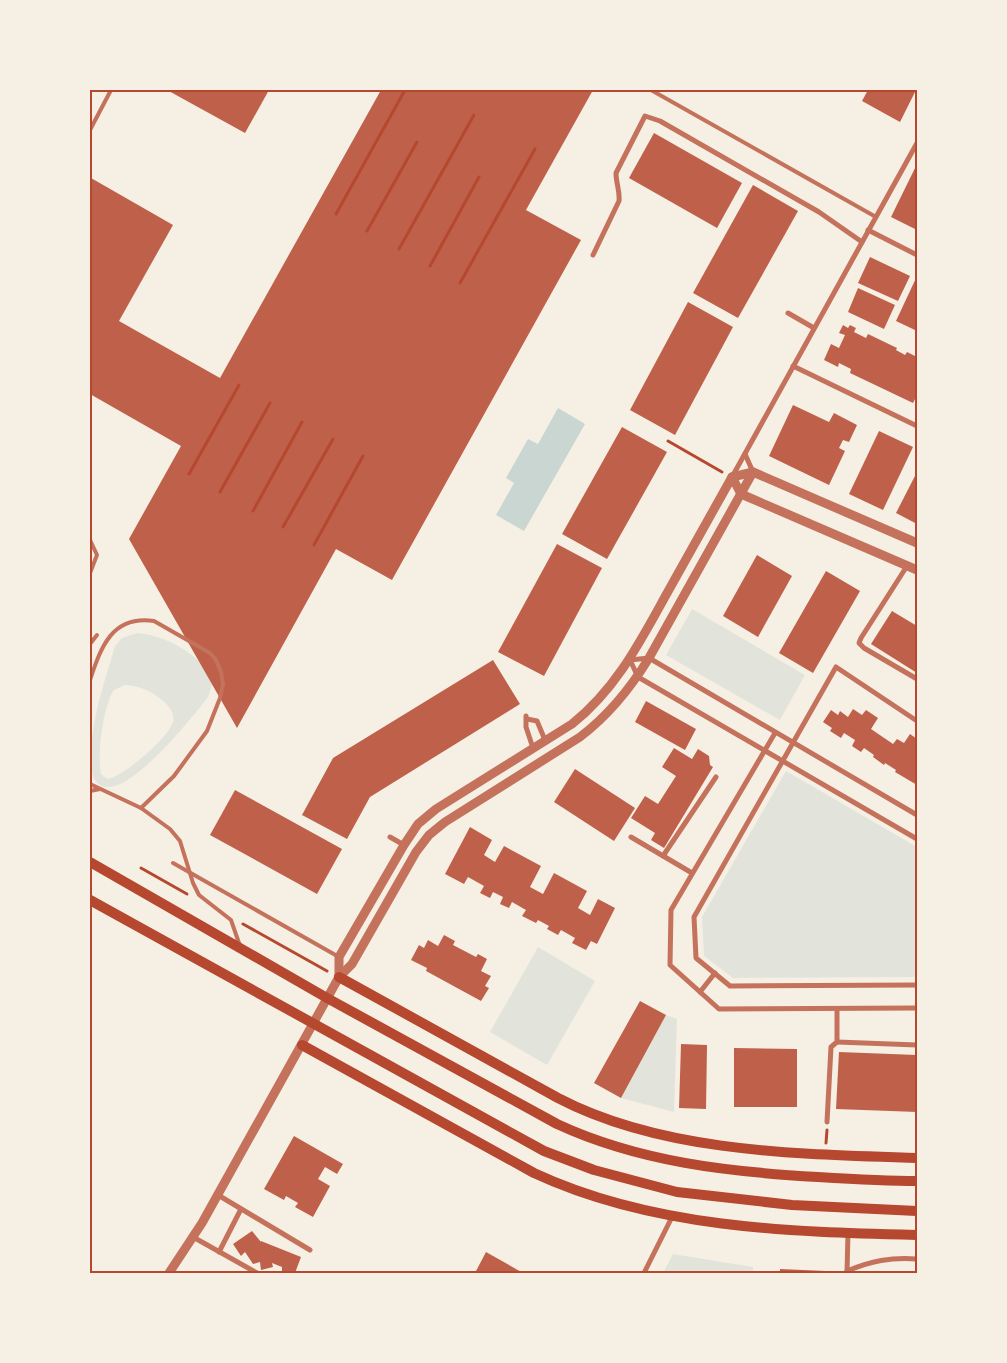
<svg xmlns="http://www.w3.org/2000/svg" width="1007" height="1363" font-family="Montserrat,sans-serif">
<rect width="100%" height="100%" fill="#f6efe4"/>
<g fill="#e2e4dc" fill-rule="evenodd">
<polygon points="692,609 805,675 780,720 666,655"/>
<path d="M137,633C161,634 206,655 211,682C212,687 210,692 208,697C197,711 112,822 93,776C90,769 91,758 91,750C93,714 105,681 115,646L122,638ZM125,685C136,685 148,690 157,696C165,702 175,710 173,721C171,736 122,778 107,779L101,774C97,754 103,706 114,690Z"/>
<polygon points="786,771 917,847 917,977 733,978 704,956 702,917"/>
<polygon points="538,947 595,981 547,1065 490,1032"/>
<polygon points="666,1015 677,1019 674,1112 621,1098"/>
<polygon points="673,1254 753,1267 753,1273 663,1273"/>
</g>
<polygon fill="#c9d6d2" points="558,408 585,424 524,531 496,515 514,483 506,478 528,439 538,444"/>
<g fill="#bf614a">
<polygon points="167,90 269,90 245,133"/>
<polygon points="381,90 593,90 526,210 581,240 392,580 336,549 237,728 129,539 181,446 90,394 90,179 91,178 173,225 119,321 220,378"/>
<polygon points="868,90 916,90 900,122 862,101"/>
<polygon points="654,133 742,183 717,228 629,178"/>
<polygon points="917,164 917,230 891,217"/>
<polygon points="753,185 798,211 738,318 693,293"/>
<polygon points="870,257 910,276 898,301 858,283"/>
<polygon points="917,276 917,331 896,321"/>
<polygon points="858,288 895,305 884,329 848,312"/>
<polygon points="688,302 733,327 675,435 630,410"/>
<polygon points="843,325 848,328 850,325 856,328 854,332 866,338 868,334 897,348 896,350 905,355 907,352 917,357 917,395 913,403 850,373 851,369 839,363 838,367 824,360 831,344 839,348 845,335 839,333"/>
<polygon points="793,405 829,422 834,413 857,425 849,442 843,440 839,448 845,451 829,485 769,456"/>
<polygon points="622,427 667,452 607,559 562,534"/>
<polygon points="879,431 913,447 883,510 849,494"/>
<polygon points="917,472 917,524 896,513"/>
<polygon points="557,544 602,568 544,676 498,652"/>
<polygon points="757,555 792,576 758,637 723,616"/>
<polygon points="826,571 860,591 813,673 779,653"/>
<polygon points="892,611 917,626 917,673 871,644"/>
<polygon points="493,660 520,704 370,797 347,839 302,815 333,758"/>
<polygon points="646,701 696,729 685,750 635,722"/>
<polygon points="853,709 862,715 866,710 878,718 871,729 893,744 897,739 904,743 910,734 917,739 917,751 915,754 917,756 917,785 895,772 896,770 885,763 884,765 873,757 874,755 864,748 861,752 852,746 855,740 844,733 841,738 830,731 832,728 823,722 831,710 838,715 840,711 848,717"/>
<polygon points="674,748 692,759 698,749 709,756 710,765 713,767 664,848 651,840 655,833 631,818 645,796 658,804 676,776 662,767"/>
<polygon points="575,769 635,808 614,841 554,802"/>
<polygon points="235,790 342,849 317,894 210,835"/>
<polygon points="470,827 492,840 484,855 495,862 504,846 541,866 530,887 543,894 554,873 587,891 578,908 590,915 598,899 615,908 597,944 591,941 586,950 572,943 575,938 561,930 558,935 547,929 549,926 538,920 536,923 522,916 526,910 512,902 509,908 500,904 503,897 493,892 490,898 480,893 484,886 468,877 464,884 445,874"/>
<polygon points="444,935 455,941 453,945 476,957 478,954 487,959 481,971 491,976 485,986 489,988 481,1001 426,971 427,968 411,960 419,945 424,948 428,940 438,946"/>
<polygon points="640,1001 666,1015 621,1098 594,1083"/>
<polygon points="681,1044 707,1045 706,1109 679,1108"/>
<polygon points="734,1048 797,1049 797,1107 734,1107"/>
<polygon points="839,1052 917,1055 917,1112 836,1109"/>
<polygon points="294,1136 343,1164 337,1174 325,1167 318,1179 330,1186 313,1217 295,1207 298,1203 286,1196 284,1200 264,1189"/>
<polygon points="252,1231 261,1242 261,1241 301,1257 295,1273 282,1273 282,1267 272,1263 273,1267 261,1270 260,1262 253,1264 245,1252 241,1256 233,1244"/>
<polygon points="486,1252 523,1273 475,1273"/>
<polygon points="780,1269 826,1271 826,1273 780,1273"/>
</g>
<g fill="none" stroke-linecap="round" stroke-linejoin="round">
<g stroke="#b5482f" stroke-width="3">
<polyline points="336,214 405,90"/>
<polyline points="367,231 417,142"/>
<polyline points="399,249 474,115"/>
<polyline points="430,266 479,177"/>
<polyline points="460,283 535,149"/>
<polyline points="668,441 722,472"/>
<polyline points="189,474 239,385"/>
<polyline points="220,492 270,403"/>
<polyline points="253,511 302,422"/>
<polyline points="283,527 333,439"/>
<polyline points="314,545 363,456"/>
<polyline points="141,868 187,894"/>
<polyline points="243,924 327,971"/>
<polyline points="826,1143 827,1130"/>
</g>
<g stroke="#c5725c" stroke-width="4">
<polyline points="651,90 876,217"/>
<polyline points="90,130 111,90"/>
<polyline points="90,540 97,555 90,573"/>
<polyline points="90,644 97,635"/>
<path d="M90,680C101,647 112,615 154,621L210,653L216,660L221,672L223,684L220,698L207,731L174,776L141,808"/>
<polyline points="90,784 141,808 170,829 180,841 193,883 199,895 231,920 240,946"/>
<polyline points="90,791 100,789"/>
<polyline points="173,863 339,957"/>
</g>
<g stroke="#c5725c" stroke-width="5">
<polyline points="868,230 917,255"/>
<path d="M593,255L619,201C620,191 616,183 616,173L645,116L660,121L819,212L862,242"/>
<polyline points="788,313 814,328"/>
<polyline points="793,366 917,426"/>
<polyline points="745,454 753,472"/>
<polyline points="732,477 917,143"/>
<polyline points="907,566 861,638 859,643 864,648 917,679"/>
<polyline points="526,716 526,727 533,748"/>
<polyline points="527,719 537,721 545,740"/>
<polyline points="917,721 836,667 694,917 696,958 730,986 917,985"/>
<polyline points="775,733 671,910 670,965 719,1009 917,1008"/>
<polyline points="917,815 649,658 630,660 638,677 917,839"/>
<polyline points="390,837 404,845"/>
<polyline points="631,837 692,873"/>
<polyline points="663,856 716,777"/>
<polyline points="700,992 715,973"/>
<polyline points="837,1042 917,1045"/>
<polyline points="827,1122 831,1047 837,1042 837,1009"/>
<polyline points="218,1195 310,1250"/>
<polyline points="193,1237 257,1273"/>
<polyline points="219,1252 241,1209"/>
<path d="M847,1271C871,1261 891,1257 917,1259"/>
<polyline points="644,1273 672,1217"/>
<polyline points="847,1273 848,1233"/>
</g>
<g stroke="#c5725c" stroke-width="9">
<polyline points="732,477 741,494 917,570"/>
<polyline points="732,477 753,472 917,543"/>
<path d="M339,977V957L404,845L418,824L436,809L572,724C616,689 640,642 666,595C688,555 710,516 732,477"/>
<path d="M169,1273L202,1223L339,977L352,964L416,852L429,835L445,822L580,737C609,715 630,689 649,658L753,472"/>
</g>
<g stroke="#b5482f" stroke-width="10">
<path d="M90,862L327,998L557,1124C639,1162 729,1172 818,1177C851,1179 884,1181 917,1181"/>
<polyline points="90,900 544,1151 594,1170 677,1192 792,1205 917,1211"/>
<path d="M339,977L558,1098C663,1153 800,1154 917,1158"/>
<path d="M302,1045L534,1173C652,1228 789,1232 917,1235"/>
</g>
</g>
<rect width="1007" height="1363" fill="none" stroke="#f6efe4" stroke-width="182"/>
<rect x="91" y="91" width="825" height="1181" fill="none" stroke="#b5482f" stroke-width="2"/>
</svg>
